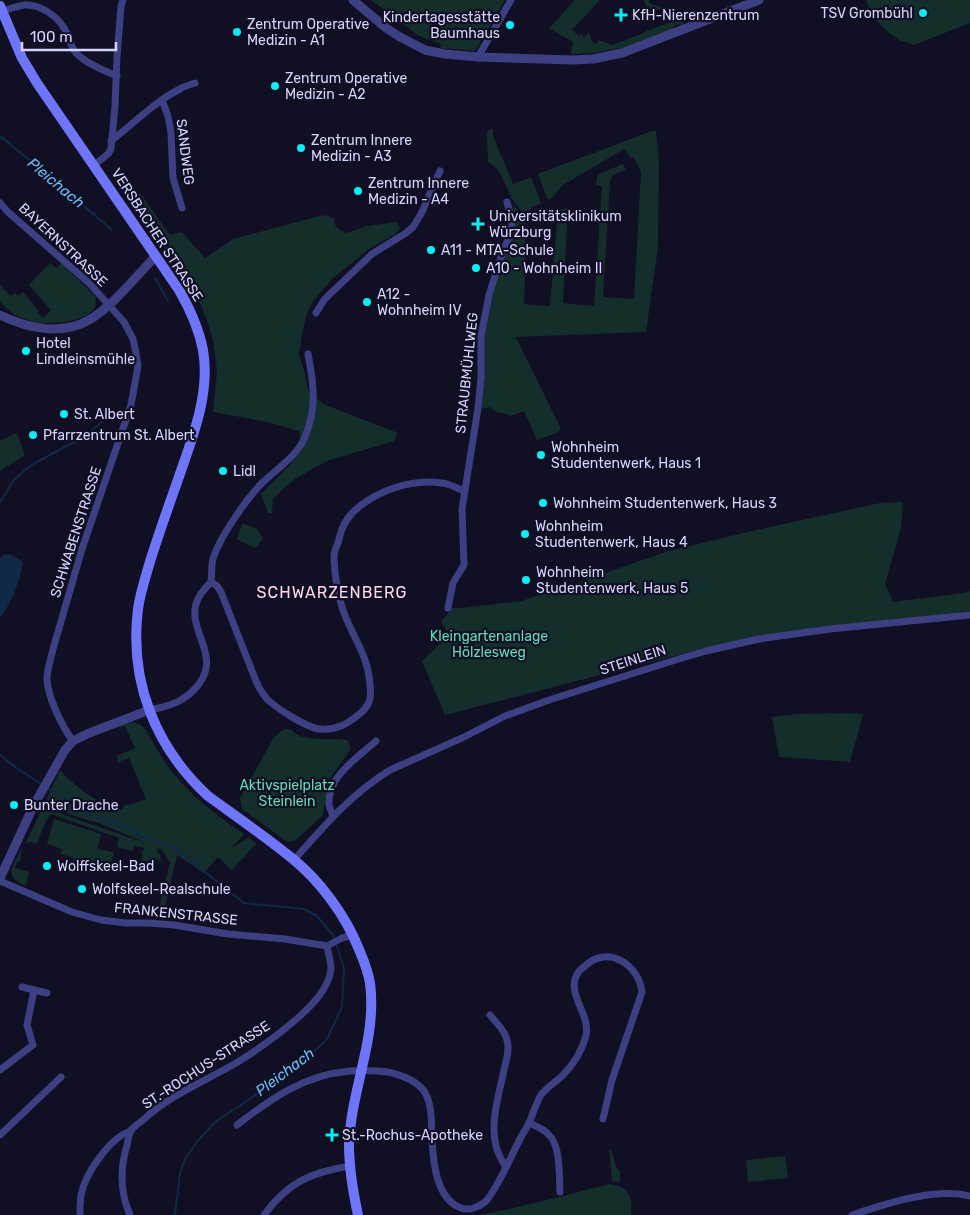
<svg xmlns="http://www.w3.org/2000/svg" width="970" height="1215" font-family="Rubik,sans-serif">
<rect width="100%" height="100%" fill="#110f24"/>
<g fill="#132e2b" fill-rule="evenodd">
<polygon points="371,0 505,0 475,51 440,48 441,44 419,36"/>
<polygon points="575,0 600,0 572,30 579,36 581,34 584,37 589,32 592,42 597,44 599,40 612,45 644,33 646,31 686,17 684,23 681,26 679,24 673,27 673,29 626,47 594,53 571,54 573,42 549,28"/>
<polygon points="644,0 650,0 649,3 669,10 671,6 676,8 665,13 663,8 653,12 654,17 647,19 645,16 649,14"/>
<polygon points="866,0 970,0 970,23 914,45 899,40 889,33 872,16"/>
<path d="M490,129H493V136L513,184L531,177L541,203L531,208L525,215C521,210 516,205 512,199C505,186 502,169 488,162L487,132Z"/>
<path d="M652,131H656L659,160L658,247L646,332L516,337L561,429L558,432L537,440L524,411L511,416C503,411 499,416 490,407L482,409L484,338L490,300L507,246C518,232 515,221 513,204L525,220V276L524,304L550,306L558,210L568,208L563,303L594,306L602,186L596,185L597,177L598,175L622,164L626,169L613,175L610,180L603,297L634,299L641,172L634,158H631L624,149L563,185L552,198L548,200L538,174Z"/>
<polygon points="140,193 170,235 182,232 205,258 233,239 323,215 334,218 335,225 340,230 346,233 367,226 397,222 400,229 395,234 369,249 332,279 313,301 306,316 302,335 299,355 305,373 308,390 323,404 398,433 394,441 327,461 293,480 273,499 272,513 268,513 261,494 287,468 301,451 299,431 263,421 213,412 217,371 213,340 207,320 195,291 128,196"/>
<path d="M50,263L56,268L61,263L95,296C103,319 61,324 45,323C37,323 30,321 22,318C14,316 6,308 0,302V287L1,286L11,296L15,293L18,296L23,292L39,311L38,313L43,318L51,310L29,285Z"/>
<polygon points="17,433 25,455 0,471 0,441"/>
<polygon points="903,502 901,528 885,584 893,602 963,593 970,591 970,611 705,648 445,715 422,661 449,635 441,622 452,608 461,608 521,601 560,589 665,552 752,531 880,503"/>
<polygon points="242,523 257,529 263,539 255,548 237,539"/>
<polygon points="850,713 863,714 850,762 779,757 772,717 798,714"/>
<path d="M132,722C136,723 139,723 142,726C147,730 149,737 153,742C157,750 162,757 167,765C187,793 216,815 244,834L232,848L249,837L256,844L232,870L218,857L204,873L177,855L162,920L157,916L170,863C167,858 164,850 158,848L157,851L160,855L161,861L151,858L149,862L141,860L143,854H141L145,848L134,846L133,851L117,847L119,838L51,814L46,821L36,845L30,841L27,844L26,843L60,770C76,788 99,804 122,810L125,805L136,803L146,799L129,758L118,762L117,756L135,748L125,726L120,728L119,726ZM57,807L71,815L101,824L151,845L53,811Z"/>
<path d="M284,729H288L292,730C301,743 332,737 347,740L351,748L348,753L333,774L329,781L324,808L323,815L296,840L289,842L286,841L242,809L240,798L274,737Z"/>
<polygon points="54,819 101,834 97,849 114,852 109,873 103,871 103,870 108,871 108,867 104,866 103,868 83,864 84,859 80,858 78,864 73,862 74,858 61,854 62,849 47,844"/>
<path d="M22,848L20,862H17L15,868L29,872L26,886C2,876 13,866 22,848Z"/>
<polygon points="609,1149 612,1151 616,1167 620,1171 620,1182 612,1181"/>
<polygon points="785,1156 788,1178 748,1182 746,1160"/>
<path d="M610,1184C629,1187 633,1197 631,1215H479C523,1207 566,1195 610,1184Z"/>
</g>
<path fill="#102947" d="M10,554L23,562C20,581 12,602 0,618V559L3,555Z"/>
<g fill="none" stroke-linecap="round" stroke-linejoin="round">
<g stroke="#102947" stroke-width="2">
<polyline points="0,136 48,175 112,230"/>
<polyline points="155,278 168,301"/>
<polyline points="0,502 14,480 31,465 82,438 107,418"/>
<polyline points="0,755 15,767 43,785"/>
<polyline points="47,788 92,816 123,824 142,837 172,846 244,903 304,909 316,915 333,935 334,939"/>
<polyline points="175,1215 180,1173 185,1159 196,1143 215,1122 244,1103 273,1082 303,1062 327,1039 342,1007 344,968 336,943"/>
</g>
<g stroke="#3c3f81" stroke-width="7">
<path d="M2,11C9,9 17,6 25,5C40,4 57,16 64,28C69,35 70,46 76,53C87,64 103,70 117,76"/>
<polyline points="478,57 511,0"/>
<polyline points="162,100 168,116 171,133 173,178 182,208"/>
<path d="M111,141C133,124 154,102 180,89C184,86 190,85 195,83"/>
<polyline points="94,165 108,154 111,149 115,106 117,57 121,6 123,0"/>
<path d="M0,203L8,212L89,283L124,322L133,339L136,353L138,366L131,405L82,549L53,649C51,658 48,667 47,676C46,694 62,727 73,741"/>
<polyline points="316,313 324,300 330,294 372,254 406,233 413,227 421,214 440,171"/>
<path d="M211,582L217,586L221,592L256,681C259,688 263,695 268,700C278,709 308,729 321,729C332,730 344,726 353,719C360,714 368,708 370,699C371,694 370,689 370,684C368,656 354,639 344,613C339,600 337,587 335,573C335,568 334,562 334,557C334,553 336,547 338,543C342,523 350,512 367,501C390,486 421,478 447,484C453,486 459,489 465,491"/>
<polyline points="448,608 453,583 464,565 462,509 478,408 481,378 481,336 489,295 502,254 511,232 512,221 507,202"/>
<path d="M149,710C170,706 185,702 199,684C205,676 208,667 206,656C203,638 191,622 196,604C198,596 205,588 211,582C212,575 211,567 213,559C219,538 247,498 263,482C278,468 297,456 305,437C317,407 314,385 308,354"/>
<path d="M333,816C332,813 330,809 329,805C327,777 357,758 376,741"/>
<path d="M294,860C324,826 351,794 390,770L462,738L505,716L549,700L682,658L706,651L759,639L830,629L970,615"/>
<polyline points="0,881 72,912 101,920 126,923 149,923 174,925 228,934 285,939 327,946 342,938 353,935"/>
<polyline points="22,987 34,990"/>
<path d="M490,1015C496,1023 505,1030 507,1040C510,1050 506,1061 504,1070C499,1094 490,1122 496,1146C498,1154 502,1161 506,1167"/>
<polyline points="0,1070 33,1045 27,1025 34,990 47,993"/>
<path d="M529,1123C536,1126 544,1129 549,1135C561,1146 559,1177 560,1192"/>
<path d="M237,1125C272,1098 304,1075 350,1071C363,1070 375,1070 388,1072C401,1075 416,1080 424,1091C433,1105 431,1124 432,1139C433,1161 436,1199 461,1208C469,1211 479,1207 485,1202C497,1190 510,1158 518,1143C521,1136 526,1129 529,1123C533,1114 536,1103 541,1095C547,1087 556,1082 563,1075C573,1065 582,1050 586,1036C591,1014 566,995 577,974C579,971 582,968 585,966C608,944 639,965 642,992L612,1080L603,1119"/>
<polyline points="0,1135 61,1077"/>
<path d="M80,1215C80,1208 80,1202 81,1195C85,1174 110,1137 131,1131"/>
<path d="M130,1215C120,1192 120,1168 127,1145C128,1140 129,1134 131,1130C134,1127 139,1123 143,1120C170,1095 205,1081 236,1063C259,1049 281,1033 300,1016C313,1004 329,988 331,969C331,962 328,953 327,946"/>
<path d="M264,1215C288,1182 312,1172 350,1166"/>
<path d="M852,1215C885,1204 935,1187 970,1196"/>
</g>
<g stroke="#3c3f81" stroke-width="9">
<polyline points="353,0 386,28 400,37 425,50 445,54 478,57 573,60 593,59 622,53 759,0"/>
<path d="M0,315C27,328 61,336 89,320C113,306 136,276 156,256"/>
<polyline points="0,878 33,807 65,750 73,741 87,734 149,710"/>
</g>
<path stroke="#6f75f9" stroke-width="10" d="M0,6L22,58L37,83L179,290C190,309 199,329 203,350C210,390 195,431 182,468C171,500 159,532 149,565C145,579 140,594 138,609C129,681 155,747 208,796C237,817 266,837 293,859C320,881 345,915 358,947C363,959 368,970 370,983C373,1006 370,1032 365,1054C359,1083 350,1114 349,1144C349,1168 353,1192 358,1215"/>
</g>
<g fill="#0aedf4" stroke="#110f24" stroke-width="2">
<circle cx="923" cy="13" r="5"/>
<path d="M618.5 7.5h5v5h5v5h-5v5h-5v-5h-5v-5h5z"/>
<circle cx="510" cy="25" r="5"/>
<circle cx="237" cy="32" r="5"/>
<circle cx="275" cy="86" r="5"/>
<circle cx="301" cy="148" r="5"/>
<circle cx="358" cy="191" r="5"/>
<path d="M475.5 216.5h5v5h5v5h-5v5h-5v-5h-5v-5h5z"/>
<circle cx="431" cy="250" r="5"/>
<circle cx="476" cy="268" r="5"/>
<circle cx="367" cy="302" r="5"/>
<circle cx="26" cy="351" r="5"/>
<circle cx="64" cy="414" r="5"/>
<circle cx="33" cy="435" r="5"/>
<circle cx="541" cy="455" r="5"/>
<circle cx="223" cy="471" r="5"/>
<circle cx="543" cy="503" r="5"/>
<circle cx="525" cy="534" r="5"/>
<circle cx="526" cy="580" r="5"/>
<circle cx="14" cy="805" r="5"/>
<circle cx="47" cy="866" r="5"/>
<circle cx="82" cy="889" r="5"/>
<path d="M329.5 1127.5h5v5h5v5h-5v5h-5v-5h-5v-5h5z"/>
</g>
<g text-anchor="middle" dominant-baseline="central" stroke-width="4.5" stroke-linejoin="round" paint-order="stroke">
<g font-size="14" fill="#d6d4fd" stroke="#110f24" text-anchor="start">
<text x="913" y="13" text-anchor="end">TSV Grombühl</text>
<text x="632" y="15">KfH-Nierenzentrum</text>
<text x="500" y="17" text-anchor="end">Kindertagesstätte<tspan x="500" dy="16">Baumhaus</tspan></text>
<text x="247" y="24">Zentrum Operative<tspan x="247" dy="16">Medizin - A1</tspan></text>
<text x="285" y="78">Zentrum Operative<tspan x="285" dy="16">Medizin - A2</tspan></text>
<text x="311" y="140">Zentrum Innere<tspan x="311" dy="16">Medizin - A3</tspan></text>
<text x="368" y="183">Zentrum Innere<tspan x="368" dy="16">Medizin - A4</tspan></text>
<text x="489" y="216">Universitätsklinikum<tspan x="489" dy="16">Würzburg</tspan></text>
<text x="441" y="250">A11 - MTA-Schule</text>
<text x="486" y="268">A10 - Wohnheim II</text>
<text x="377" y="294">A12 -<tspan x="377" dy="16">Wohnheim IV</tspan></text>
<text x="36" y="343">Hotel<tspan x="36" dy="16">Lindleinsmühle</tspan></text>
<text x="74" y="414">St. Albert</text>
<text x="43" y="435">Pfarrzentrum St. Albert</text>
<text x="551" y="447">Wohnheim<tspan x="551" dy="16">Studentenwerk, Haus 1</tspan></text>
<text x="233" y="471">Lidl</text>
<text x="553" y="503">Wohnheim Studentenwerk, Haus 3</text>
<text x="535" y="526">Wohnheim<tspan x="535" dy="16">Studentenwerk, Haus 4</tspan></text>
<text x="536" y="572">Wohnheim<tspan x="536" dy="16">Studentenwerk, Haus 5</tspan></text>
<text x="24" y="805">Bunter Drache</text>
<text x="57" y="866">Wolffskeel-Bad</text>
<text x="92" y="889">Wolfskeel-Realschule</text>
<text x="342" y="1135">St.-Rochus-Apotheke</text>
</g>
<g font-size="14" fill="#d6d4fd" stroke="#110f24">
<text transform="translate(185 152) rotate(83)">SANDWEG</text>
<text transform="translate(157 235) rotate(57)">VERSBACHER STRASSE</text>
<text transform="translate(63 245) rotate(43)">BAYERNSTRASSE</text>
<text transform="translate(467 373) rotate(-84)">STRAUBMÜHLWEG</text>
<text transform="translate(76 532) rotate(-72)">SCHWABENSTRASSE</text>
<text transform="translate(633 660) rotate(-18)">STEINLEIN</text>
<text transform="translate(176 914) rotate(6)">FRANKENSTRASSE</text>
<text transform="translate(206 1065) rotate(-33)">ST.-ROCHUS-STRASSE</text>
</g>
<g font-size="14" fill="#62dbb4" stroke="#110f24">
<text x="489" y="636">Kleingartenanlage<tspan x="489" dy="16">Hölzlesweg</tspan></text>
<text x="287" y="785">Aktivspielplatz<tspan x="287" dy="16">Steinlein</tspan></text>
</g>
<g font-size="15" font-style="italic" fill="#66c0f9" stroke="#110f24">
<text transform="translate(56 183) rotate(40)">Pleichach</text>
<text transform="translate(285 1072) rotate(-37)">Pleichach</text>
</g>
<g font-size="16" letter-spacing="1" fill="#fdd6f2" stroke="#110f24">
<text x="332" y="592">SCHWARZENBERG</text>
</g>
</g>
<path d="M22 42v8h94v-8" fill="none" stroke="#d6d4fd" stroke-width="2.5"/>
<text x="30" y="42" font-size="15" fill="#d6d4fd" stroke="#110f24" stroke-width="4" paint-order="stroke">100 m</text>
</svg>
